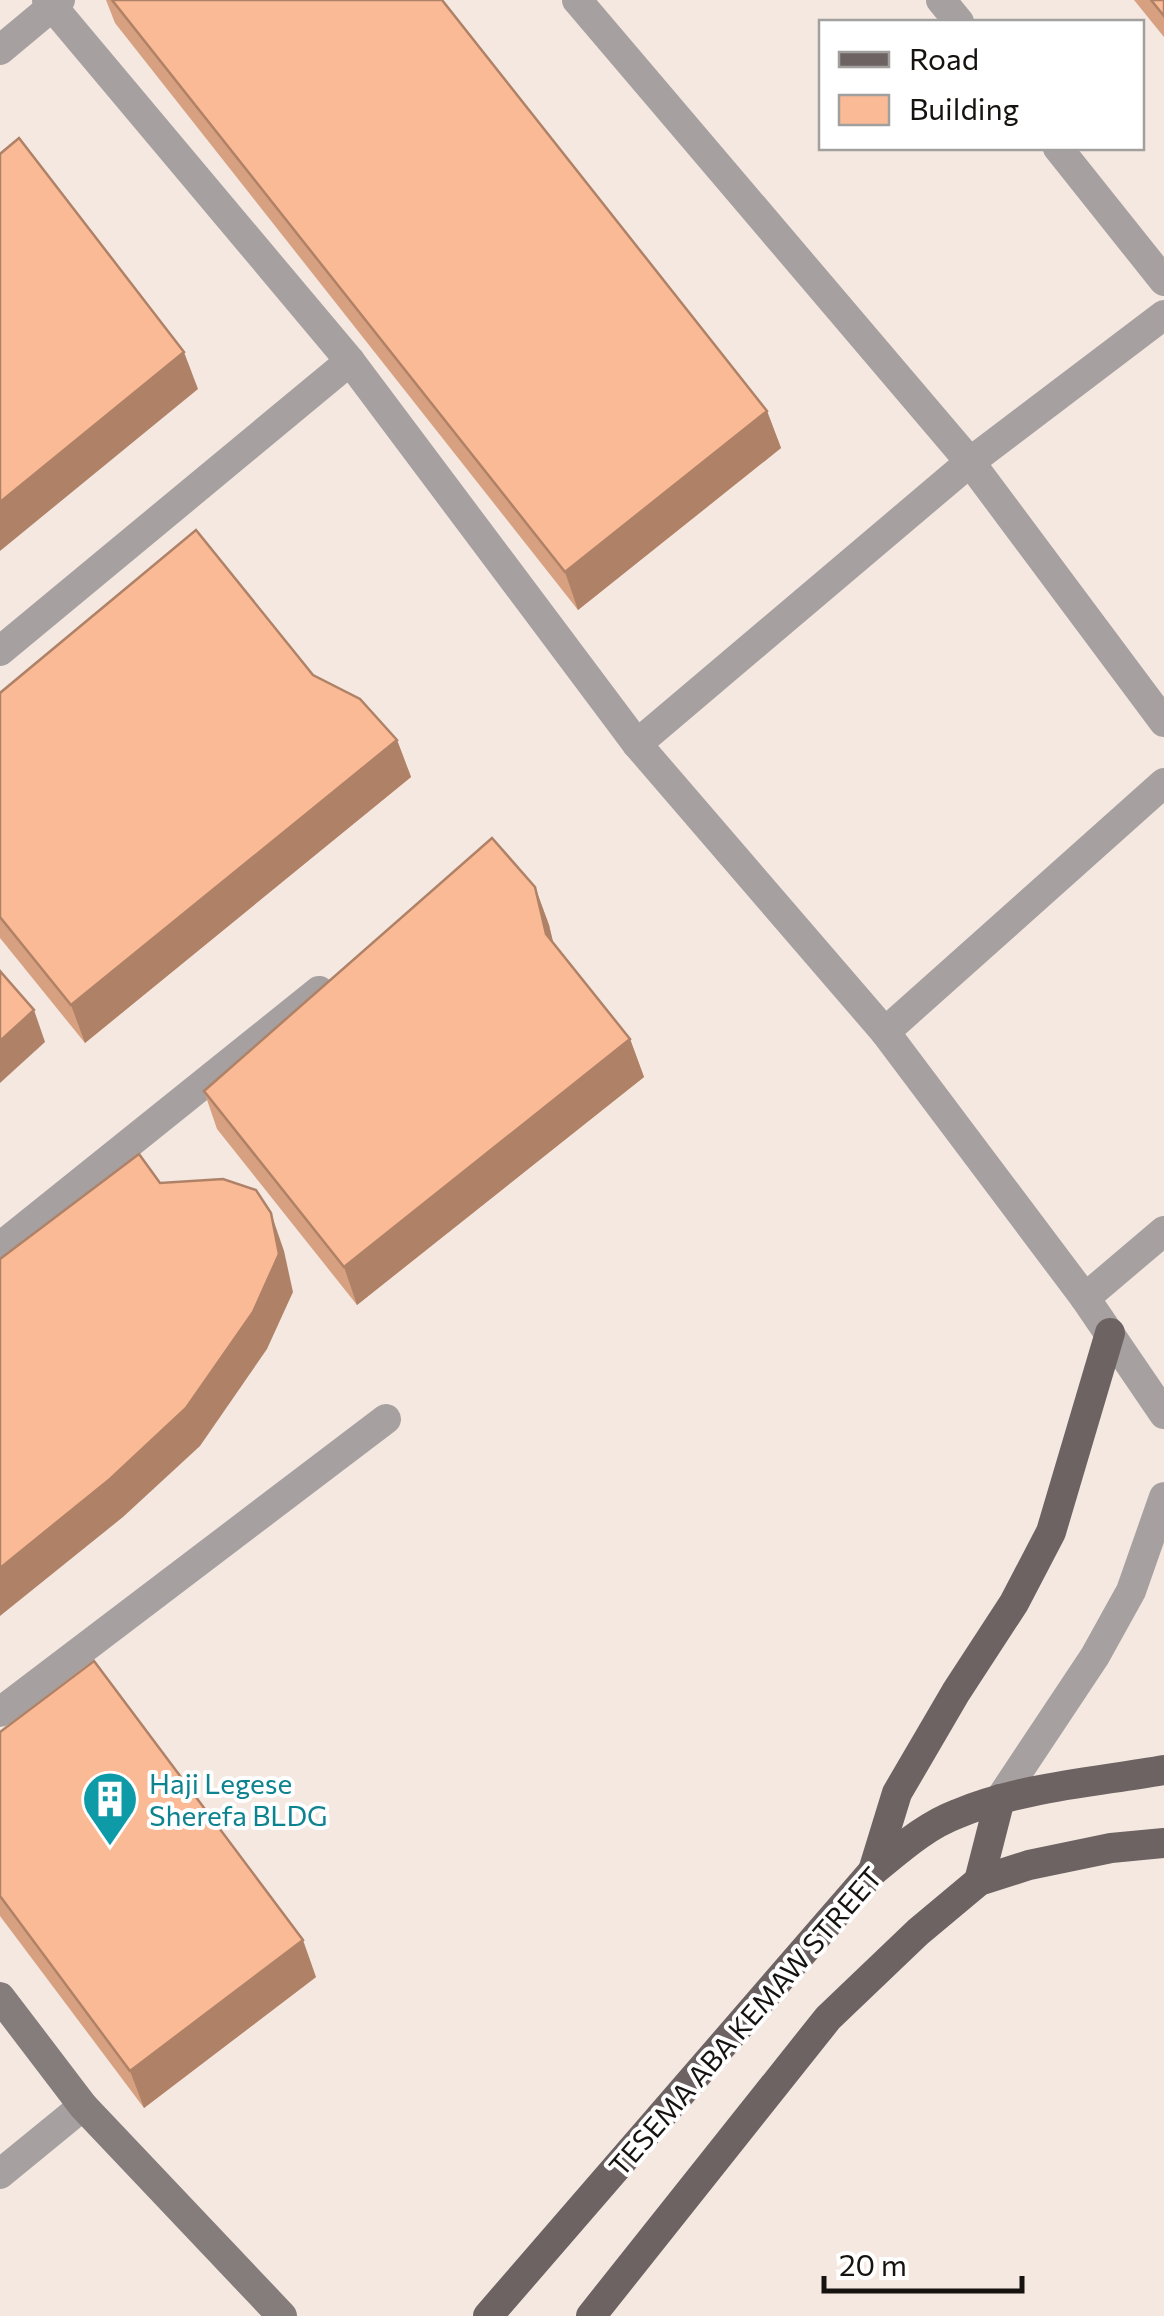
<svg xmlns="http://www.w3.org/2000/svg" width="1164" height="2316" font-family="Commissioner,sans-serif">
<rect width="100%" height="100%" fill="#f4e8e1"/>
<g fill="none" stroke-linecap="round" stroke-linejoin="round">
<g stroke="#a6a0a0" stroke-width="30">
<polyline points="941,0 959,22"/>
<polyline points="1058,148 1164,281"/>
</g>
<g stroke="#a6a0a0" stroke-width="30">
<polyline points="47,0 350,361 637,744 885,1032 1085,1298 1164,1414"/>
<polyline points="577,0 970,462 1164,722"/>
<polyline points="0,50 60,0"/>
<polyline points="0,651 350,361"/>
<polyline points="637,744 970,462 1164,315"/>
<polyline points="885,1032 1164,783"/>
<polyline points="0,1247 319,991"/>
<polyline points="1085,1298 1164,1231"/>
<polyline points="0,1712 386,1419"/>
<polyline points="1000,1799 1095,1656 1131,1591 1164,1497"/>
<polyline points="0,2174 83,2106"/>
</g>
<polyline stroke="#857c7c" stroke-width="30" points="0,1997 83,2106 282,2316"/>
<g stroke="#6e6363" stroke-width="30">
<polyline points="873,1871 897,1793 956,1692 1014,1603 1051,1532 1110,1333"/>
<polyline points="979,1881 1000,1799"/>
<path d="M488,2316L873,1871C899,1850 925,1826 957,1814C1021,1787 1096,1782 1164,1770"/>
<polyline points="591,2316 828,2018 918,1932 979,1881 1029,1865 1111,1848 1164,1843"/>
</g>
</g>
<g fill="#d7a080">
<polygon points="106,0 442,0 767,411 781,448 578,610 115,23"/>
<polygon points="1134,0 1164,0 1164,37"/>
<polygon points="313,675 397,740 411,777 85,1043 0,938 0,693"/>
<polygon points="535,887 549,925 553,942 630,1039 644,1077 357,1305 217,1129 204,1091"/>
<polygon points="0,1732 316,1977 144,2108 0,1916"/>
</g>
<g fill="#af8268">
<polygon points="184,352 198,389 0,551 0,502"/>
<polygon points="767,411 781,448 578,610 565,572"/>
<polygon points="397,740 411,777 85,1043 71,1005"/>
<polygon points="535,887 549,925 560,971 546,934"/>
<polygon points="34,1010 45,1042 0,1083 0,1041"/>
<polygon points="630,1039 644,1077 357,1305 344,1267"/>
<polygon points="271,1213 284,1251 293,1292 267,1349 200,1446 123,1517 0,1616 0,1568"/>
<polygon points="303,1940 316,1977 144,2108 130,2071"/>
</g>
<g fill="#faba95" stroke="#af8268" stroke-width="2.5">
<polygon points="112,0 442,0 767,411 565,572"/>
<polygon points="1151,0 1164,0 1164,16"/>
<polygon points="19,138 184,352 0,502 0,154"/>
<polygon points="196,530 313,675 360,699 397,740 71,1005 0,917 0,693"/>
<polygon points="492,838 535,887 546,934 630,1039 344,1267 204,1091"/>
<polygon points="0,971 34,1010 0,1041"/>
<polygon points="139,1154 160,1183 223,1179 256,1190 271,1213 279,1254 253,1312 186,1408 110,1479 0,1568 0,1259"/>
<polygon points="94,1661 303,1940 130,2071 0,1896 0,1732"/>
</g>
<defs>
<g id="building-pin" transform="scale(2.875)"><path d="M0 17L-7.5 6A9.5 9.5 0 1 1 7.5 6Z" fill="#0f9aa8" stroke="#fff"/><path d="M-4-6H4V6H1V3H-1V6H-4ZM-2.5-4.3h1.7v1.8h-1.7ZM.8-4.3h1.7v1.8H.8ZM-2.5-1h1.7V.8h-1.7ZM.8-1h1.7V.8H.8Z" fill="#fff"/></g>
</defs>
<g fill-rule="evenodd">
<use href="#building-pin" x="110" y="1799"/>
</g>
<g text-anchor="middle" dominant-baseline="central" stroke-width="8" stroke-linejoin="round" paint-order="stroke">
<g font-size="28" fill="#0d838f" stroke="#fff" text-anchor="start">
<text x="149" y="1783">Haji Legese<tspan x="149" dy="32">Sherefa BLDG</tspan></text>
</g>
<g font-size="28" fill="#16120f" stroke="#fff">
<text transform="translate(745 2021) rotate(-49)">TESEMA ABA KEMAW STREET</text>
</g>
</g>
<rect x="819" y="20" width="325" height="130" fill="#ffffff" stroke="#a2a09f" stroke-width="2.5"/>
<rect x="839" y="52" width="50" height="15" fill="#6e6363" stroke="#a2a09f" stroke-width="2.5"/>
<text x="909" y="70" font-size="30" fill="#16120f">Road</text>
<rect x="839" y="95" width="50" height="30" fill="#faba95" stroke="#a2a09f" stroke-width="2.5"/>
<text x="909" y="120" font-size="30" fill="#16120f">Building</text>
<path d="M824 2276v15h198v-15" fill="none" stroke="#16120f" stroke-width="5"/>
<text x="839" y="2276" font-size="30" fill="#16120f" stroke="#ffffff" stroke-width="8" paint-order="stroke">20 m</text>
</svg>
